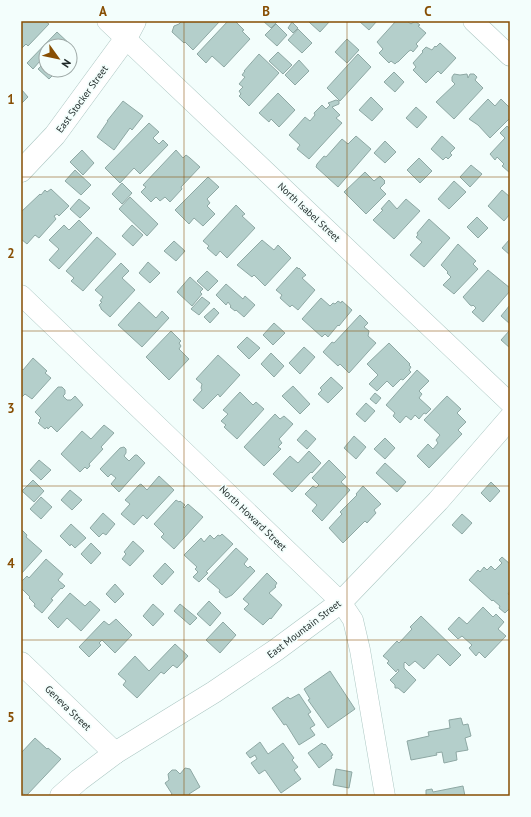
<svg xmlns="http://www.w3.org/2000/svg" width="531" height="817" font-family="'PT Sans',sans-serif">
<rect width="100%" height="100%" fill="#f3fefc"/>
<g fill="#b4cfcb" stroke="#8ea8a4">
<polygon points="21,21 45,21 49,24 28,46 26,44 22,48 21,47"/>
<polygon points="180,21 220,21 193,50 185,42 184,43 172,32 174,26 179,24 181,22"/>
<polygon points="228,21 235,21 244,30 242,31 250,39 224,67 212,56 206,63 197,54"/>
<polygon points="263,21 278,21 271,28"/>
<polygon points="310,21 330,21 320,32 309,22"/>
<polygon points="359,21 377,21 369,30"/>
<polygon points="396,21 407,21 411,24 415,21 420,25 418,26 426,33 416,44 418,46 413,52 411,50 409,51 398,62 397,62 395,64 391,61 389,63 379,53 383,49 377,42"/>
<polygon points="292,22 298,28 293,33 288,28"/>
<polygon points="276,24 287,35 277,46 265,35"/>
<polygon points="298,29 312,43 302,53 288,40"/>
<polygon points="57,32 73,47 70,50 74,53 70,58 70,46 46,46 46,70 54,70 56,72 49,79 38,69 43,64 40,61 33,69 27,63"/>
<polygon points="347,39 359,50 347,63 335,52"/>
<polygon points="440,43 456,58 441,74 438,71 426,83 413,70 416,67 413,63 423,52 422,51 426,47 432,50 435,46 436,47"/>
<polygon points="278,52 292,65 283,74 269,61"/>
<polygon points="259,54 279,73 249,106 239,96 241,94 239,91 243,87 239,84 245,77 242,75 245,71 244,71"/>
<polygon points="358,54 371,67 340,101 327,88"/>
<polygon points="299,60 309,71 295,85 285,75"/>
<polygon points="394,72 404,82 395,92 384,82"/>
<polygon points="454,74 460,75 467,74 468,78 470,74 474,74 477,77 475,80 483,88 454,119 436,102 455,84 452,81 452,77"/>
<polygon points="21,89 28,97 21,104"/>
<polygon points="278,93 295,110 279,127 271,119 269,122 259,113"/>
<polygon points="371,97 383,109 372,121 359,110"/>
<polygon points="488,99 495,106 501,99 510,108 510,118 490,138 478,125 469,119"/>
<polygon points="336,100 339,101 339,104 332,107 340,115 336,118 342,123 309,159 297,149 300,145 289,135 305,117 310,121 315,115 314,113 322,105 326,109 330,105 328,103"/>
<polygon points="123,101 143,116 132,130 130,128 114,150 97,137 108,121 107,121"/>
<polygon points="416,107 427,117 417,128 406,118"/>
<polygon points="149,123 159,132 153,138 159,144 163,140 168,145 140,174 134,168 120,183 105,168"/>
<polygon points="507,126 510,129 510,173 502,166 504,164 497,157 495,160 490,154 505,138 500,133"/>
<polygon points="356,136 371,149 338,187 316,167 317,164 324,156 326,157 342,139 348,144"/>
<polygon points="442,136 455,148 450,153 452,155 448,159 446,157 443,160 431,149"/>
<polygon points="385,141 396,152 385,163 374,153"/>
<polygon points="82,150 94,163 83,175 70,162"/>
<polygon points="176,150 183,158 186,155 190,158 200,167 181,187 182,189 170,202 165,197 160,201 156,197 151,202 141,192 146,187 143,185"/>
<polygon points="419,158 432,171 420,183 407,170"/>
<polygon points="471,165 482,174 470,187 460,177"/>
<polygon points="75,170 91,185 81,195 65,181"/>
<polygon points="365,172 374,181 380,176 385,181 384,182 385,183 380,188 386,194 366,214 344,192"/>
<polygon points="208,177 219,187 207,199 210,203 207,206 215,214 203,226 194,218 189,224 175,210"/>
<polygon points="454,181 466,192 449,209 438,199"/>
<polygon points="122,183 132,193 122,204 112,194"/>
<polygon points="51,189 69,206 59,216 57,214 54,216 56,219 39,238 35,235 27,244 21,239 21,212 40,194 41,195 45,190 47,192"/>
<polygon points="502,190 510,197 510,214 504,221 488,206"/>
<polygon points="130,197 158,224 147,236 119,209"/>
<polygon points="79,199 90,208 80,218 70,209"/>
<polygon points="406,199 420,211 394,239 373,220 383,210 381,209 389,200 397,209"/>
<polygon points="236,205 245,214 242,216 255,228 227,258 220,251 216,256 207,248 209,246 203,241"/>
<polygon points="477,217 488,228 478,238 467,227"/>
<polygon points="429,219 450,238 424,267 410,255 422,242 416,237 418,235 417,233"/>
<polygon points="79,220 92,233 59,269 49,260 59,249 49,240 64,225 69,230"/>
<polygon points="132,225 143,235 133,246 122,236"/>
<polygon points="97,237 116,254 83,291 71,281 74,278 66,271"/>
<polygon points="510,239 510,255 502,248"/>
<polygon points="262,240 274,250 278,245 291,258 265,286 254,275 252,277 237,265"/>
<polygon points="174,241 185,251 176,261 164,251"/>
<polygon points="458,244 476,261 473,264 478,269 454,294 443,285 451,277 447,273 448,272 441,265"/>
<polygon points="148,262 160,273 150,283 139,273"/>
<polygon points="121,263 129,271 122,278 135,290 110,317 101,309 101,308 99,305 102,302 100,301 103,297 95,290"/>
<polygon points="297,267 298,269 299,268 306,275 302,278 315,290 298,310 292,305 290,307 280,298 282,295 276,290"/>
<polygon points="488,270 510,288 510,291 483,322 472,312 476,308 473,305 472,306 470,305 463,297"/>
<polygon points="207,271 218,281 208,291 197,281"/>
<polygon points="190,277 203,289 200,292 202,294 192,306 177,292"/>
<polygon points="226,284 243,299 245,296 255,305 244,317 236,310 235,311 230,307 231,306 228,302 226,305 216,295"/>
<polygon points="202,297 210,303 199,315 191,309"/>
<polygon points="321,298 330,306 333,303 335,304 338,301 341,303 342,301 352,310 339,326 338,325 328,337 325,334 322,337 302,319"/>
<polygon points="139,302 156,318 162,311 169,318 142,347 118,325"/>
<polygon points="510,305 510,324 501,316"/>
<polygon points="214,308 219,313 210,323 204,317"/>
<polygon points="360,315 368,323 364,327 369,331 368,336 376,343 349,373 340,364 338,366 323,352 332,342 334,343"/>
<polygon points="274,323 285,333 273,345 263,335"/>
<polygon points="510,330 510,348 501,340"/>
<polygon points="171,331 181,341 179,343 181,346 179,349 189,359 169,380 146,357"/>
<polygon points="247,337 260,348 249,359 237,347"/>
<polygon points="389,343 410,364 409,365 411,367 409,370 411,372 403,380 401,379 393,387 387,381 377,391 369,384 378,375 367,364"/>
<polygon points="304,347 315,357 300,374 289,363"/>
<polygon points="271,353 284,366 274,377 261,364"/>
<polygon points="218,355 240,375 220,397 218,394 203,409 193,400 202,390 201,388 202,384 196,379"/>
<polygon points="33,358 47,371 45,373 51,378 32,399 25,394 21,398 21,368 23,370"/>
<polygon points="417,370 429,381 419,391 422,394 419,398 431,409 426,414 424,413 419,419 415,415 411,420 406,416 400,423 393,416 395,413 386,405"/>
<polygon points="331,377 343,388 328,403 318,394 322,390 320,388"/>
<polygon points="293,386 310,404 300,414 282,396"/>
<polygon points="58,387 62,387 65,390 65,394 63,396 67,400 71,400 75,396 83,405 57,432 51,426 48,429 47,427 45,429 38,423 40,421 39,420 41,418 35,412"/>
<polygon points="240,392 253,405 256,402 264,409 237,439 224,427 226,425 221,421 228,414 223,410"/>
<polygon points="375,393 381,398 376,404 370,399"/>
<polygon points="447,396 461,409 457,413 466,422 458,430 462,434 429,468 417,456 428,444 433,449 438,443 436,440 440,435 424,420"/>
<polygon points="366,403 375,411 365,422 356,414"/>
<polygon points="275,414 280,419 284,416 293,424 279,439 282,443 278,447 281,449 264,466 244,447"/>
<polygon points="104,425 114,433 101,447 103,449 89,464 90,466 87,469 85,467 80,472 61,454 82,431 91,439"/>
<polygon points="306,430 316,439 307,449 297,440"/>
<polygon points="354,436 366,447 356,459 344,448"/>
<polygon points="385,438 395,448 385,459 374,449"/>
<polygon points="124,447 126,449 126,453 124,456 129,461 135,455 137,455 145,463 119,492 111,484 116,478 111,474 108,477 100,469 120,448"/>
<polygon points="309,451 321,463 312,473 311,472 292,492 273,474 290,456 298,463"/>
<polygon points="39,460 51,470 41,480 30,470"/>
<polygon points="329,460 346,477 341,482 350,490 322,521 312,511 317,505 305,494 313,486 316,488 319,485 312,478"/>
<polygon points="385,463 406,482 397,492 376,473"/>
<polygon points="159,476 174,490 147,519 143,515 134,525 121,514 130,504 125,500 139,485 141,484 147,490"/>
<polygon points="33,480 44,491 34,502 22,491"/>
<polygon points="491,482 500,491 490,502 481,493"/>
<polygon points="363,486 381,504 374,510 376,513 367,523 365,521 343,543 329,528 342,514 340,512 357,495 356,494"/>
<polygon points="70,490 82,500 72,510 61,500"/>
<polygon points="41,497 52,507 41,519 30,509"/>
<polygon points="176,500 179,502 180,501 185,505 183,507 184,508 188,504 203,517 174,549 161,537 164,534 154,524"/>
<polygon points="103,513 115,524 106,535 103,533 99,537 90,528"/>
<polygon points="462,514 472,523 462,534 452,525"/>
<polygon points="71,524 86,538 75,548 71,544 70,546 60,536"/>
<polygon points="21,529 27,535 26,537 42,551 21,574"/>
<polygon points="222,534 233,544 206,572 208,573 199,582 193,577 198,572 195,569 197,567 184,555 201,538 204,542 210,535 214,539 218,535 220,536"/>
<polygon points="133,541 144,551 130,566 122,559 126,554 124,552"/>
<polygon points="91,543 101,553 91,564 81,554"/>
<polygon points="236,548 248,559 244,564 248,568 250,566 255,571 232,595 226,598 219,592 220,590 207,579"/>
<polygon points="502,557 510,564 510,591 508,594 510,596 510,608 505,613 499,608 500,606 493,600 492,601 469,580 478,570 480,572 484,567 487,570 491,566 495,570 502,563 499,560"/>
<polygon points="46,559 63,574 58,580 65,586 62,589 61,588 51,599 53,600 42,613 34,606 35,604 29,598 30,597 21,588 21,582 27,576 29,578"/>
<polygon points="165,563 174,572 162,585 153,576"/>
<polygon points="267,573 277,583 275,586 276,587 269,593 282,605 271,619 270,618 263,625 244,609 249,604 243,599"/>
<polygon points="115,584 124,594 115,603 106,594"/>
<polygon points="70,593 85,606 90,601 100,610 81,631 67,618 58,628 48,618"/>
<polygon points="209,601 221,613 210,626 197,614"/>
<polygon points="153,604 164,614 153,626 143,616"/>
<polygon points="180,604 197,618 190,625 174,611"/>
<polygon points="483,607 493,617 496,614 504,622 498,629 506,636 485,658 479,652 476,656 469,648 472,645 462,636 458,639 448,629 459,617 467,624"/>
<polygon points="421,616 461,655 450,666 438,654 424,669 415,661 409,666 405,662 404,663 404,668 416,680 404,693 398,688 395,688 395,685 390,680 399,671 398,669 396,672 387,663 389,661 383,656 397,641 399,643 412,629 410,627"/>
<polygon points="116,619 132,635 115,653 102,640 99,643 101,645 89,657 79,647 104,621 109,625"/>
<polygon points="223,622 236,635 220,653 206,640"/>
<polygon points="175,644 188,656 177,668 173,665 164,674 161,672 137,698 123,685 126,681 118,674 135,656 149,671"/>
<polygon points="330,671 355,709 328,728 308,700 310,699 304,689"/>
<polygon points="299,694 311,712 308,714 315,725 310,728 315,735 299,745 286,724 284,725 272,708 288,697 290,699"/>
<polygon points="461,718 463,725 468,724 471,736 465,738 468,750 456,752 457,760 444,763 442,752 436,753 437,755 411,760 407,741 429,736 428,732 450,728 449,720"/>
<polygon points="35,738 47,749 48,748 61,759 26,796 21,792 21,753"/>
<polygon points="260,742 268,754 283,743 294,758 292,760 298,767 294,770 301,779 281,793 265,770 259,774 251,763 257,759 255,755 250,758 246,753"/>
<polygon points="322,743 324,745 325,744 333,755 331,756 332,758 319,768 308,753"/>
<polygon points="185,768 190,769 200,787 189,794 190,796 170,796 172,794 165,783 169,780 168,774 172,770 176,770 180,774"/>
<polygon points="336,769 352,772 349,788 333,785"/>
<polygon points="463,786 465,796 426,796 426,790 432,789 433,792"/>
</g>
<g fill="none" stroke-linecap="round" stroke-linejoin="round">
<g stroke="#acc7c3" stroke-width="21">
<g id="minor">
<polyline points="107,21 510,403"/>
<polyline points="473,21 510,56"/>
<polyline points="21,295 341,602 353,620 360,650 385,796"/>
</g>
</g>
<g stroke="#acc7c3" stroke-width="23">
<g id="tertiary">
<polyline points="21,171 55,135 126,38 135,21"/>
<polyline points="21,663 115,753"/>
<polyline points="61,796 79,780 115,753 214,692 276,650 341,602 438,501 510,418"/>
</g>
</g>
<use href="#minor" stroke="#fff" stroke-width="20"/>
<use href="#tertiary" stroke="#fff" stroke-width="22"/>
</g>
<path fill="none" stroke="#874e03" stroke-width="1" stroke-opacity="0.55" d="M184,21V796M347,21V796M21,177H510M21,331H510M21,486H510M21,640H510"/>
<g text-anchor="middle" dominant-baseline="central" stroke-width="3.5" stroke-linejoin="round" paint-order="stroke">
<g font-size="10" fill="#1f2928" stroke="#f3fefc">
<text transform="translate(82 99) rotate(-54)">East Stocker Street</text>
<text transform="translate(309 212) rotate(43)">North Isabel Street</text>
<text transform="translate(253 518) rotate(44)">North Howard Street</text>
<text transform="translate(304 629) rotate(-37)">East Mountain Street</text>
<text transform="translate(68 708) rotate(44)">Geneva Street</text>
</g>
</g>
<rect width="531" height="817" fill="none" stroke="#f3fefc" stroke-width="44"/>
<g transform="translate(58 58) rotate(123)"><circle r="19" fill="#f3fefc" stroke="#9ea9a7"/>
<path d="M0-3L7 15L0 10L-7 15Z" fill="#874e03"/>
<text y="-6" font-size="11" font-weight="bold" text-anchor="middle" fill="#1f2928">N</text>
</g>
<rect x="22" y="22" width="487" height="773" fill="none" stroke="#874e03" stroke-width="1.5"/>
<g font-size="13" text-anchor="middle" font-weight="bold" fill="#874e03">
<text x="103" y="16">A</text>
<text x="266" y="16">B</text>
<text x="428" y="16">C</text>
<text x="11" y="104">1</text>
<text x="11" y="258">2</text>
<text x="11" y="413">3</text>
<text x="11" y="568">4</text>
<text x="11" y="722">5</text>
</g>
</svg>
